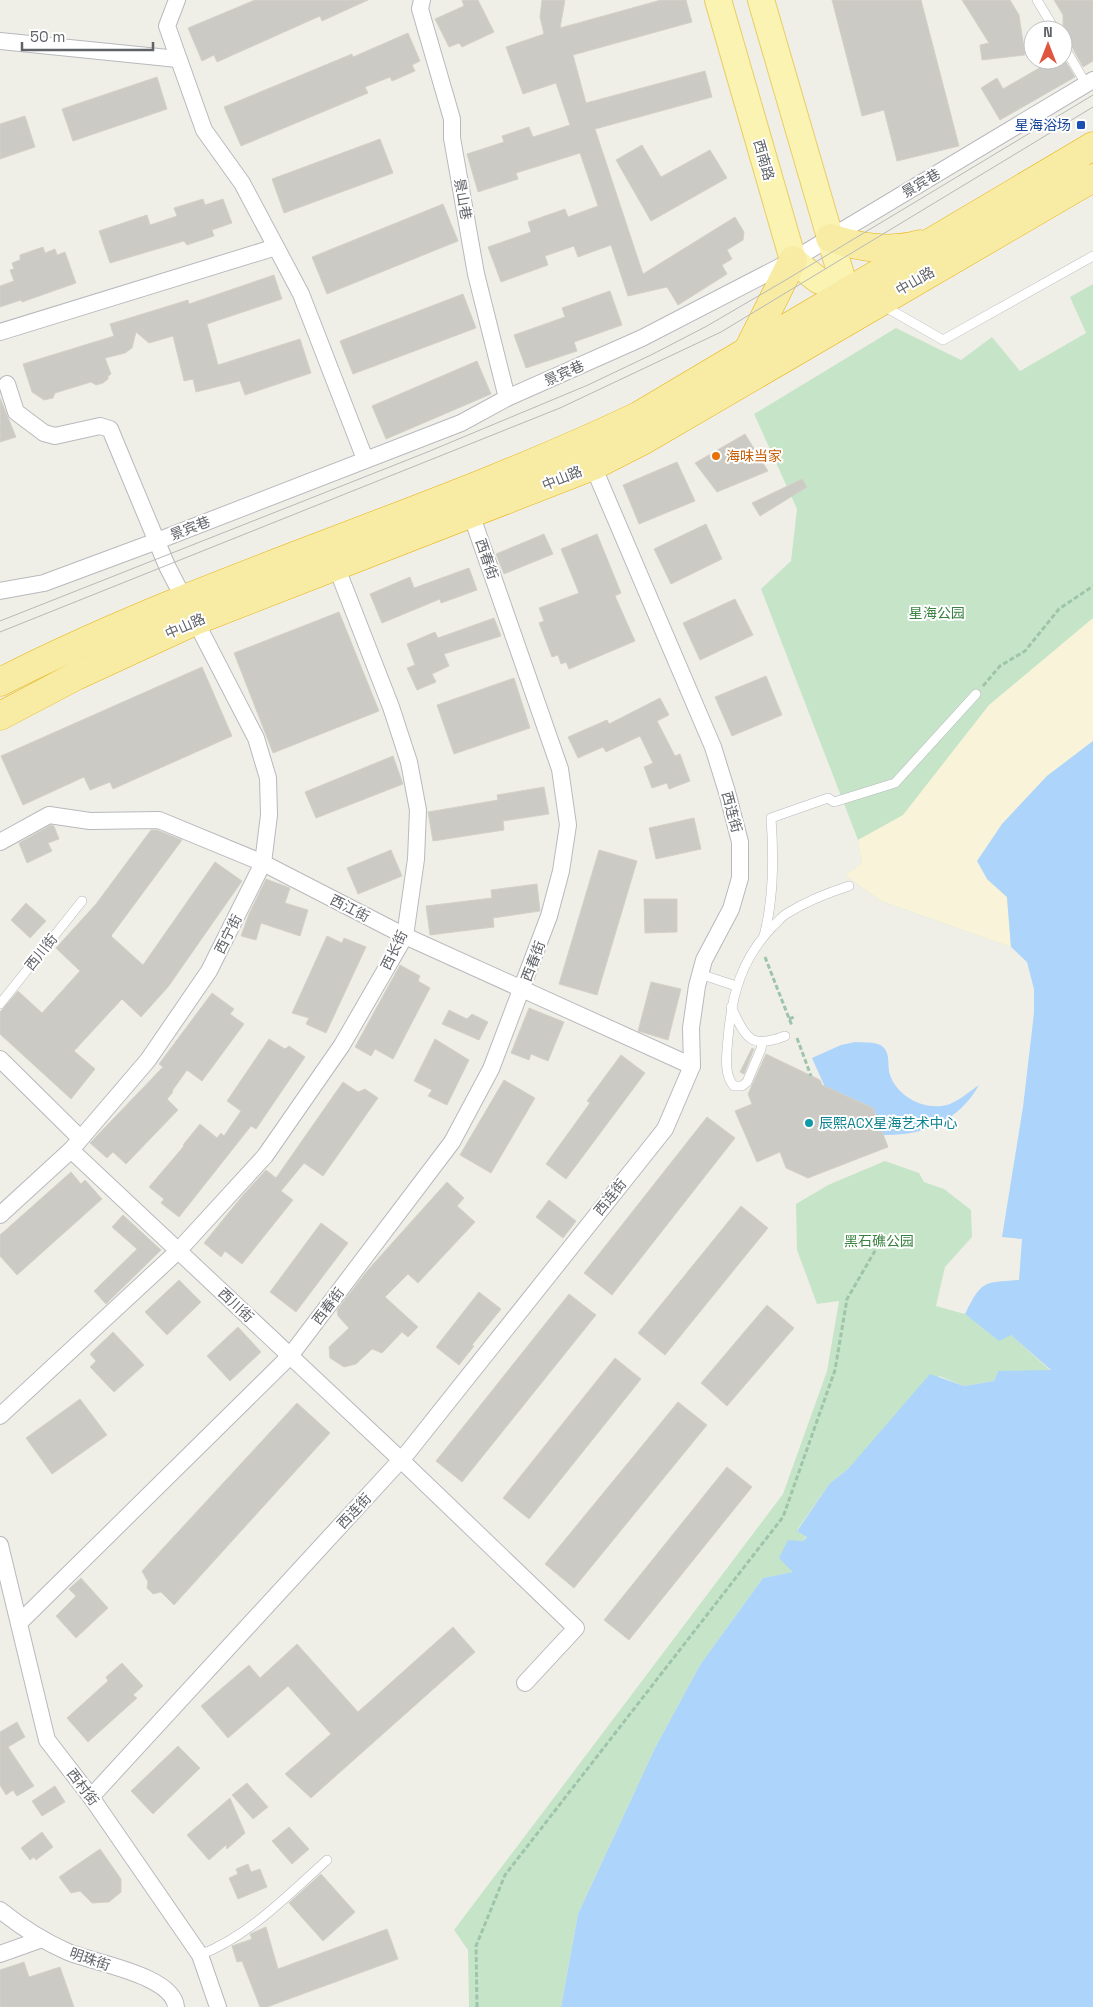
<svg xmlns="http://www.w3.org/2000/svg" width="1093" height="2007" font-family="'Space Grotesk','Noto Sans SC',sans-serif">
<rect width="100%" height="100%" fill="#f0efe7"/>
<g fill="#c6e5c8">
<polygon points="1093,284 1093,741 1047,776 1002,824 1011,947 881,901 845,875 862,863 858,840 761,589 791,561 797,509 754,414 896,328 961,360 992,337 1020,371 1086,333 1070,297"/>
<polygon points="885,1161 919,1173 924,1182 944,1189 971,1210 972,1237 945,1267 936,1306 965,1314 980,1325 1011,1335 1051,1371 998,1371 994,1381 964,1386 939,1376 848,1469 830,1483 797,1530 807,1536 803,1541 794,1572 763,1578 700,1665 655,1748 578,1914 561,2007 469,2007 468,1950 454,1930 783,1494 827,1371 839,1301 817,1304 797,1250 796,1204 828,1185"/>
</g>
<polygon fill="#f9f3da" points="1093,618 1093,741 1047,776 1002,824 987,879 1007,897 1011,947 881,901 845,875 862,863 858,840 903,815 989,705"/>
<g fill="#add4fa">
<path d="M1093,741V2007H561L578,1914L655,1748L700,1665L763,1578L793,1572L779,1558L788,1540L803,1541L807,1537L797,1531L830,1483L848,1469L930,1374L964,1386L994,1381L998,1371L1051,1370L1011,1335L999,1341L965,1314C982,1280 983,1283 1019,1280L1022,1239L1002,1237L1023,1107L1034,1013V989L1027,962L1011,947L1007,897L987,879L977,861L1002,824L1047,776Z"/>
<path d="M855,1042C863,1043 875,1041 882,1046C891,1053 887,1066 890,1075C898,1098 927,1112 950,1104C961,1099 969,1092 979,1085C959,1121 923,1136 883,1135L873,1108L825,1087L812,1058L841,1045Z"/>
</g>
<g fill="#cccac4" stroke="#d4d1c6">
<polygon points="255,0 368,0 322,21 320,16 217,62 214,55 202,61 188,28"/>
<polygon points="462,0 478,0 494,32 462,47 459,43 449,47 435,19 464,6"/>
<polygon points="542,0 565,0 560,28 661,0 686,0 692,22 573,55 586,103 705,71 712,97 595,129 643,274 735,217 744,232 743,240 727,250 732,259 722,265 727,274 678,305 667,287 628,296 611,245 578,257 574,246 545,256 548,265 501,282 488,247 531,232 528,222 565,209 568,217 598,206 580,153 516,173 518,179 478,192 467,154 504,142 502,136 529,127 533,137 570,125 556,83 523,94 506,47 544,34 540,17"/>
<polygon points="832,0 921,0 959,146 897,161 884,110 862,116"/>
<polygon points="962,0 1010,0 1019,15 1025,55 982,60 980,45 989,43"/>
<polygon points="1054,0 1093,0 1093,61 1083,67 1073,49 1074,48 1072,48 1068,41 1063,39 1063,15"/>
<polygon points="408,33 420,61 412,65 415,71 392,81 390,77 365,87 368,93 241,146 224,107 352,54 353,57"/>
<polygon points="1063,57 1075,77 1000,120 981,88 997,78 1003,89 1053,60 1063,60"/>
<polygon points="157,77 167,109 73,141 62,109"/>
<polygon points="25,116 35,147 0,159 0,124"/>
<polygon points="380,139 393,173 284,213 272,179"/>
<polygon points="642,145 661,177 710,150 727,178 651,221 616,160"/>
<polygon points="203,199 205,205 223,199 232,223 212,230 214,236 187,245 184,241 110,263 99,231 147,215 150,225 177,216 174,208"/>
<polygon points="443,204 458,241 327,294 312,257"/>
<polygon points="43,247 45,253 55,249 57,255 65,252 76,283 22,302 21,300 0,307 0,286 14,281 10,270 14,269 12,263 20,260 20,255"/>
<polygon points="274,275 282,299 207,324 218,365 300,339 311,373 245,395 240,381 196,392 193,379 184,381 173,336 149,343 136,332 132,348 125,353 105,358 111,374 108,376 108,379 103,383 96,385 91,382 55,393 53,398 44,400 32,392 23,364 114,336 110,324 188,300 189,304"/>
<polygon points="610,291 622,325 574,342 577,351 526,368 514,335 565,317 562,308"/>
<polygon points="463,294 476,328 353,374 340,341"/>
<polygon points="477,361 491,394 386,439 372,406"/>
<polygon points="0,398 16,437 0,442"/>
<polygon points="745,434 768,471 717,492 695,463"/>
<polygon points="677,462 695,501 639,524 623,485"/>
<polygon points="802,479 807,487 760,516 752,503"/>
<polygon points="706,524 722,559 671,584 654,549"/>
<polygon points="544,534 553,554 504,574 496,554"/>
<polygon points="597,534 621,593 615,596 635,641 569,669 566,662 561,664 558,655 552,657 539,623 544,621 539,608 579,593 561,549"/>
<polygon points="469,568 477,590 441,603 440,599 382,623 370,594 410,577 414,588"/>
<polygon points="735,599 753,635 700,660 683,623"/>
<polygon points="339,612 379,711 273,753 234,653"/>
<polygon points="494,618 501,636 444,654 449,666 432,674 436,682 417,690 407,668 415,665 407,644 435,632 438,638"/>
<polygon points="202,667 232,736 113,789 110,782 90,790 84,777 23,805 1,756"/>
<polygon points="766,676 782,715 732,736 715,697"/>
<polygon points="514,678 530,728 454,754 437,705"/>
<polygon points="660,698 669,715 657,721 675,756 680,754 690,781 669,789 667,783 652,788 644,767 653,763 640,736 606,752 603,747 578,758 568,737 607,720 609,724"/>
<polygon points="393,756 403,784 316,818 305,792"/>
<polygon points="544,787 549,814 503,821 504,830 433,841 428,812 498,800 497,795"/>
<polygon points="694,818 701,849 656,859 649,828"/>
<polygon points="51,825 54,826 59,839 48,843 52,851 27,863 19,843"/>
<polygon points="151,830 157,830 182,840 111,936 143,965 215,862 242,881 168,987 141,1017 122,999 74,1051 95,1069 71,1099 0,1034 0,1012 18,991 42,1013 80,971 56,948 96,904"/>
<polygon points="391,850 402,876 358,894 347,868"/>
<polygon points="599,850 637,861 597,995 559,984"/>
<polygon points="266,879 290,888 285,903 308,910 300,936 261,923 256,940 241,936 249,914"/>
<polygon points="537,884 540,911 493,918 494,927 430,935 426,906 492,898 491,890"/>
<polygon points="644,899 677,899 677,932 645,933"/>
<polygon points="26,903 46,921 30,938 11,920"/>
<polygon points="327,936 342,943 344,938 366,947 326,1033 306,1024 309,1018 292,1013"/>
<polygon points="400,965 420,976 418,981 430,988 393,1059 375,1049 371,1056 355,1047"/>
<polygon points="651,982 681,989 668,1040 638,1031"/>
<polygon points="212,993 234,1009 230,1014 244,1024 202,1081 187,1070 172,1091 173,1092 167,1099 178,1110 126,1164 113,1152 107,1158 90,1143 163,1067 159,1064"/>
<polygon points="529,1008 564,1022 548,1061 531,1054 529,1060 511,1053"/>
<polygon points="449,1010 467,1019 472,1014 488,1022 479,1040 442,1024"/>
<polygon points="269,1039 285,1049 289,1046 305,1057 256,1129 251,1126 179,1217 161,1203 164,1199 149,1187 184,1146 183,1145 200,1124 217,1138 221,1133 224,1136 241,1111 227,1101"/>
<polygon points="435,1039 469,1060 447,1105 428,1096 432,1090 414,1081"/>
<polygon points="752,1048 754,1049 744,1074 740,1072"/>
<polygon points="766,1054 820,1080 822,1085 873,1108 888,1147 808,1178 786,1168 780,1152 757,1162 735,1111 752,1104 748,1094"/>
<polygon points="621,1055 645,1073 566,1179 546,1164 590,1103 587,1101"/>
<polygon points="504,1080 535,1098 491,1173 460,1155"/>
<polygon points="343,1082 358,1092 365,1089 378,1098 323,1176 304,1163 281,1191 293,1200 242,1264 225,1251 221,1257 204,1243 244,1194 266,1170 276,1178"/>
<polygon points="707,1117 735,1138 612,1295 584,1273"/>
<polygon points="71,1172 81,1184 85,1180 102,1199 17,1275 0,1256 0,1235"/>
<polygon points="447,1182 464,1198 457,1206 475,1222 418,1283 408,1274 385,1297 418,1327 408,1337 402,1332 382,1353 372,1349 356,1364 344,1367 330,1358 329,1347 349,1328 338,1316 337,1310 367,1271"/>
<polygon points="549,1200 576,1221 563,1238 536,1217"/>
<polygon points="741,1206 768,1228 665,1355 638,1333"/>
<polygon points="123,1215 161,1250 106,1304 94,1291 137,1249 112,1227"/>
<polygon points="321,1223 348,1243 296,1312 270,1292"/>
<polygon points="179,1280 201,1302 167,1335 145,1312"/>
<polygon points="479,1292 501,1309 472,1345 474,1346 459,1365 436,1347"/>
<polygon points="569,1294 596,1315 462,1482 436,1461"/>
<polygon points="767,1305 794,1328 727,1406 701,1383"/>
<polygon points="238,1327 261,1352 230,1381 207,1356"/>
<polygon points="113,1332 144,1365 114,1392 90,1367 96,1361 90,1354"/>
<polygon points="615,1358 641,1379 529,1519 503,1498"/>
<polygon points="80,1399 107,1435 52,1474 26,1438"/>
<polygon points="678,1402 707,1425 574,1588 545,1564"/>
<polygon points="297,1403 330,1433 174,1605 161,1592 153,1594 147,1588 148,1582 142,1571"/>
<polygon points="727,1467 752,1487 629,1640 604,1620"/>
<polygon points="81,1578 108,1608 76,1638 56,1616 76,1596 69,1589"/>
<polygon points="453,1627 475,1652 311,1798 285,1774 331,1734 288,1686 228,1738 201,1706 249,1665 260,1678 297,1644 358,1712"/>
<polygon points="122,1663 143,1686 133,1695 137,1698 88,1742 67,1718 108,1681 106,1677"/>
<polygon points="17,1722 25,1737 8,1747 34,1786 17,1796 13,1790 6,1795 0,1785 0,1732"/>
<polygon points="178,1746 200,1768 153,1814 131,1791"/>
<polygon points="247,1783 268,1807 253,1819 232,1795"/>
<polygon points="55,1786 65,1802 42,1816 32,1801"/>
<polygon points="230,1798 245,1833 227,1849 226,1845 209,1860 187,1835"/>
<polygon points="289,1827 309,1849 292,1864 272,1841"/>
<polygon points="42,1832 53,1847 36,1860 34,1857 30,1860 21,1848"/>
<polygon points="100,1849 121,1879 121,1892 109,1902 92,1903 80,1891 71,1893 59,1877"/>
<polygon points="248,1864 251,1872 260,1869 267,1887 238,1899 229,1878 238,1874 236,1869"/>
<polygon points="321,1874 355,1912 323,1941 289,1903"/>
<polygon points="266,1927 278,1969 387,1929 398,1959 267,2007 260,2007 242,1961 237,1962 232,1946 252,1939 250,1934"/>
<polygon points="24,1962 29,1977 60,1967 74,2007 0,2007 0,1970"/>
</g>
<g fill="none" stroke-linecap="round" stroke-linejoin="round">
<g stroke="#b7b9bd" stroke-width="10">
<g id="service">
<polyline points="1037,0 1055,30"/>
<polyline points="1063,45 1086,84"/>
<polyline points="882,305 943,340 1093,256"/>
<path d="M764,936C774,898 774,858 771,818L828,798L834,802L895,783L976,694"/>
<polyline points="700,974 736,986"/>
<polyline points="0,1004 82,901"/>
<path d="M731,1007C746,1037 749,1050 785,1036"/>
<path d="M762,1043L761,1049L747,1082L742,1086H734C723,1075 727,1052 728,1038C732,994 741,960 772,927C777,923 781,917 786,914C805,902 827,893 849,886"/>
<path d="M200,1955C249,1936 288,1895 327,1860"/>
</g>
</g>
<g stroke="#b7b9bd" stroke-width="18">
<g id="minor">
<polyline points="177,0 167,26 204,130 242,183 301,294 365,459"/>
<polyline points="422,0 420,9 452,119 452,138 476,274 507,398"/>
<polyline points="0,41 178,59"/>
<polyline points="0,332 276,247"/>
<polyline points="0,591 44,583 157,541 461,423 507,398 642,338 793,260 1093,80"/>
<polyline points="0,842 49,815 90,821 159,820 263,863 405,936 692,1066"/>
<polyline points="0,1059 80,1138"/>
<polyline points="71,1150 401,1460 576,1628 525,1683"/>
<polyline points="0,1215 71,1150 148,1060 209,971 263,863 269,815 268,778 256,738 167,566 110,429 100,426 55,436 44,433 16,412 7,384"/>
<polyline points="0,1416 178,1251 265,1156 342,1045 405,936 416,859 418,810 409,762 391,707 336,566"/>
<polyline points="0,1545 47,1740 91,1797 200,1955 218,2007"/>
<polyline points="19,1623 290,1356 452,1142 491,1069 549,916 561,871 568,825 560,769 471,514"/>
<polyline points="91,1797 408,1452 665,1129 692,1066 691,1028 697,986 704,960 731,909 740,878 740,842 727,792 713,747 593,466"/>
<path d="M0,1910C21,1927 43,1941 68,1952C94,1963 173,1975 176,2007"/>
<polyline points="0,1954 42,1939"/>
</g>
</g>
<g stroke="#e9cd67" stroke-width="28">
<g id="primary">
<polyline points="718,0 793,260 818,280 863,298"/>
<polyline points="761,0 846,292 846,305"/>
</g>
</g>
<g stroke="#e9b30e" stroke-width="29">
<g id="trunk">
<path d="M830,238C859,247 890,253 920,244"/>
<polyline points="748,350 793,260"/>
<path d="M0,682C206,577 430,515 638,416L1093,146"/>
<polyline points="0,716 76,676 195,621 593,466 644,440 1093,178"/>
</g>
</g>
<g stroke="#9ec4ab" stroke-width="3" stroke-dasharray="5 2.5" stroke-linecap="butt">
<polyline points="983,686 1000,666 1025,651 1059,609 1093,586"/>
<polyline points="765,957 792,1026"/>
<polyline points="789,1019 796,1016"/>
<polyline points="797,1038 811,1076"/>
<polyline points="477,2007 476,1946 505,1875 783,1517 835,1370 847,1299 876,1249"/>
</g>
<use href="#service" stroke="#fff" stroke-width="9"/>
<use href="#minor" stroke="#fff" stroke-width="16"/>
<use href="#primary" stroke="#faf3b2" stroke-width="26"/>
<use href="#trunk" stroke="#f8eca5" stroke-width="28"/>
<g stroke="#b7b8b8" stroke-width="1">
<polyline points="0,621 425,453 588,385 653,354 707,326 784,281 1093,95"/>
<polyline points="0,632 560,408 721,332 1093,107"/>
</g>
</g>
<rect fill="#1a4fb4" stroke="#fff" stroke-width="2" x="1076" y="120" width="10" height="10" rx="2.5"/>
<circle fill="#e8710a" stroke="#fff" stroke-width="2" cx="716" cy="456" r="5"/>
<circle fill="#0f9aa8" stroke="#fff" stroke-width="2" cx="809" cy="1123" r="5"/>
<g text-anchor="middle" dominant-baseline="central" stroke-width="4" stroke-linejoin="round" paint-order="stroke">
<g font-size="14" fill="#164399" stroke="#fff" text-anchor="end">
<text x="1071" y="125">星海浴场</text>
</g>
<g font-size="14" fill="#5f6267" stroke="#fff">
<text transform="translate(764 160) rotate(74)">西南路</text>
<text transform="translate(921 183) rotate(-31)">景宾巷</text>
<text transform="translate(463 199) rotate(80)">景山巷</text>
<text transform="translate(915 281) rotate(-30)">中山路</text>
<text transform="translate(564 373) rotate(-24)">景宾巷</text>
<text transform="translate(562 478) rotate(-22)">中山路</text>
<text transform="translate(190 528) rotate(-21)">景宾巷</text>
<text transform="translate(487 559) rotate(71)">西春街</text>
<text transform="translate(185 626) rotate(-24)">中山路</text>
<text transform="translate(732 812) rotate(75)">西连街</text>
<text transform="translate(350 908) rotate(27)">西江街</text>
<text transform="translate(228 934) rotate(-63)">西宁街</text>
<text transform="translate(394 950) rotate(-64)">西长街</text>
<text transform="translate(41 952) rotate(-51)">西川街</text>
<text transform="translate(533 961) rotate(-69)">西春街</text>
<text transform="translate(610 1197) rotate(-51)">西连街</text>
<text transform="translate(236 1305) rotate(43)">西川街</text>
<text transform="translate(328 1306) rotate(-53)">西春街</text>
<text transform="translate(354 1511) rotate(-47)">西连街</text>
<text transform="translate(83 1787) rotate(53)">西村街</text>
<text transform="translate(90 1959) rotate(19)">明珠街</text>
</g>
<g font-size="14" fill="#c56008" stroke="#fff" text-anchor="start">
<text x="726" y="456">海味当家</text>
</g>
<g font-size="14" fill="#3a8242" stroke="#fff">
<text x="937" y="613">星海公园</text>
<text x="879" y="1241">黑石礁公园</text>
</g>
<g font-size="14" fill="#0d838f" stroke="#fff" text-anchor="start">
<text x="819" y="1123">辰熙ACX星海艺术中心</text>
</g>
</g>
<g transform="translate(1048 45)"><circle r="24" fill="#ffffff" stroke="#bfc0c2"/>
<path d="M0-4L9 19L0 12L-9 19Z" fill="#df553e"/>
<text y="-8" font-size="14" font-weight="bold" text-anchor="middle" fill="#5f6267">N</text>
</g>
<path d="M22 42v8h131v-8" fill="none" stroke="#5f6267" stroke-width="2.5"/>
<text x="30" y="42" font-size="15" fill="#5f6267" stroke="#ffffff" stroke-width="4" paint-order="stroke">50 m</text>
</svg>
